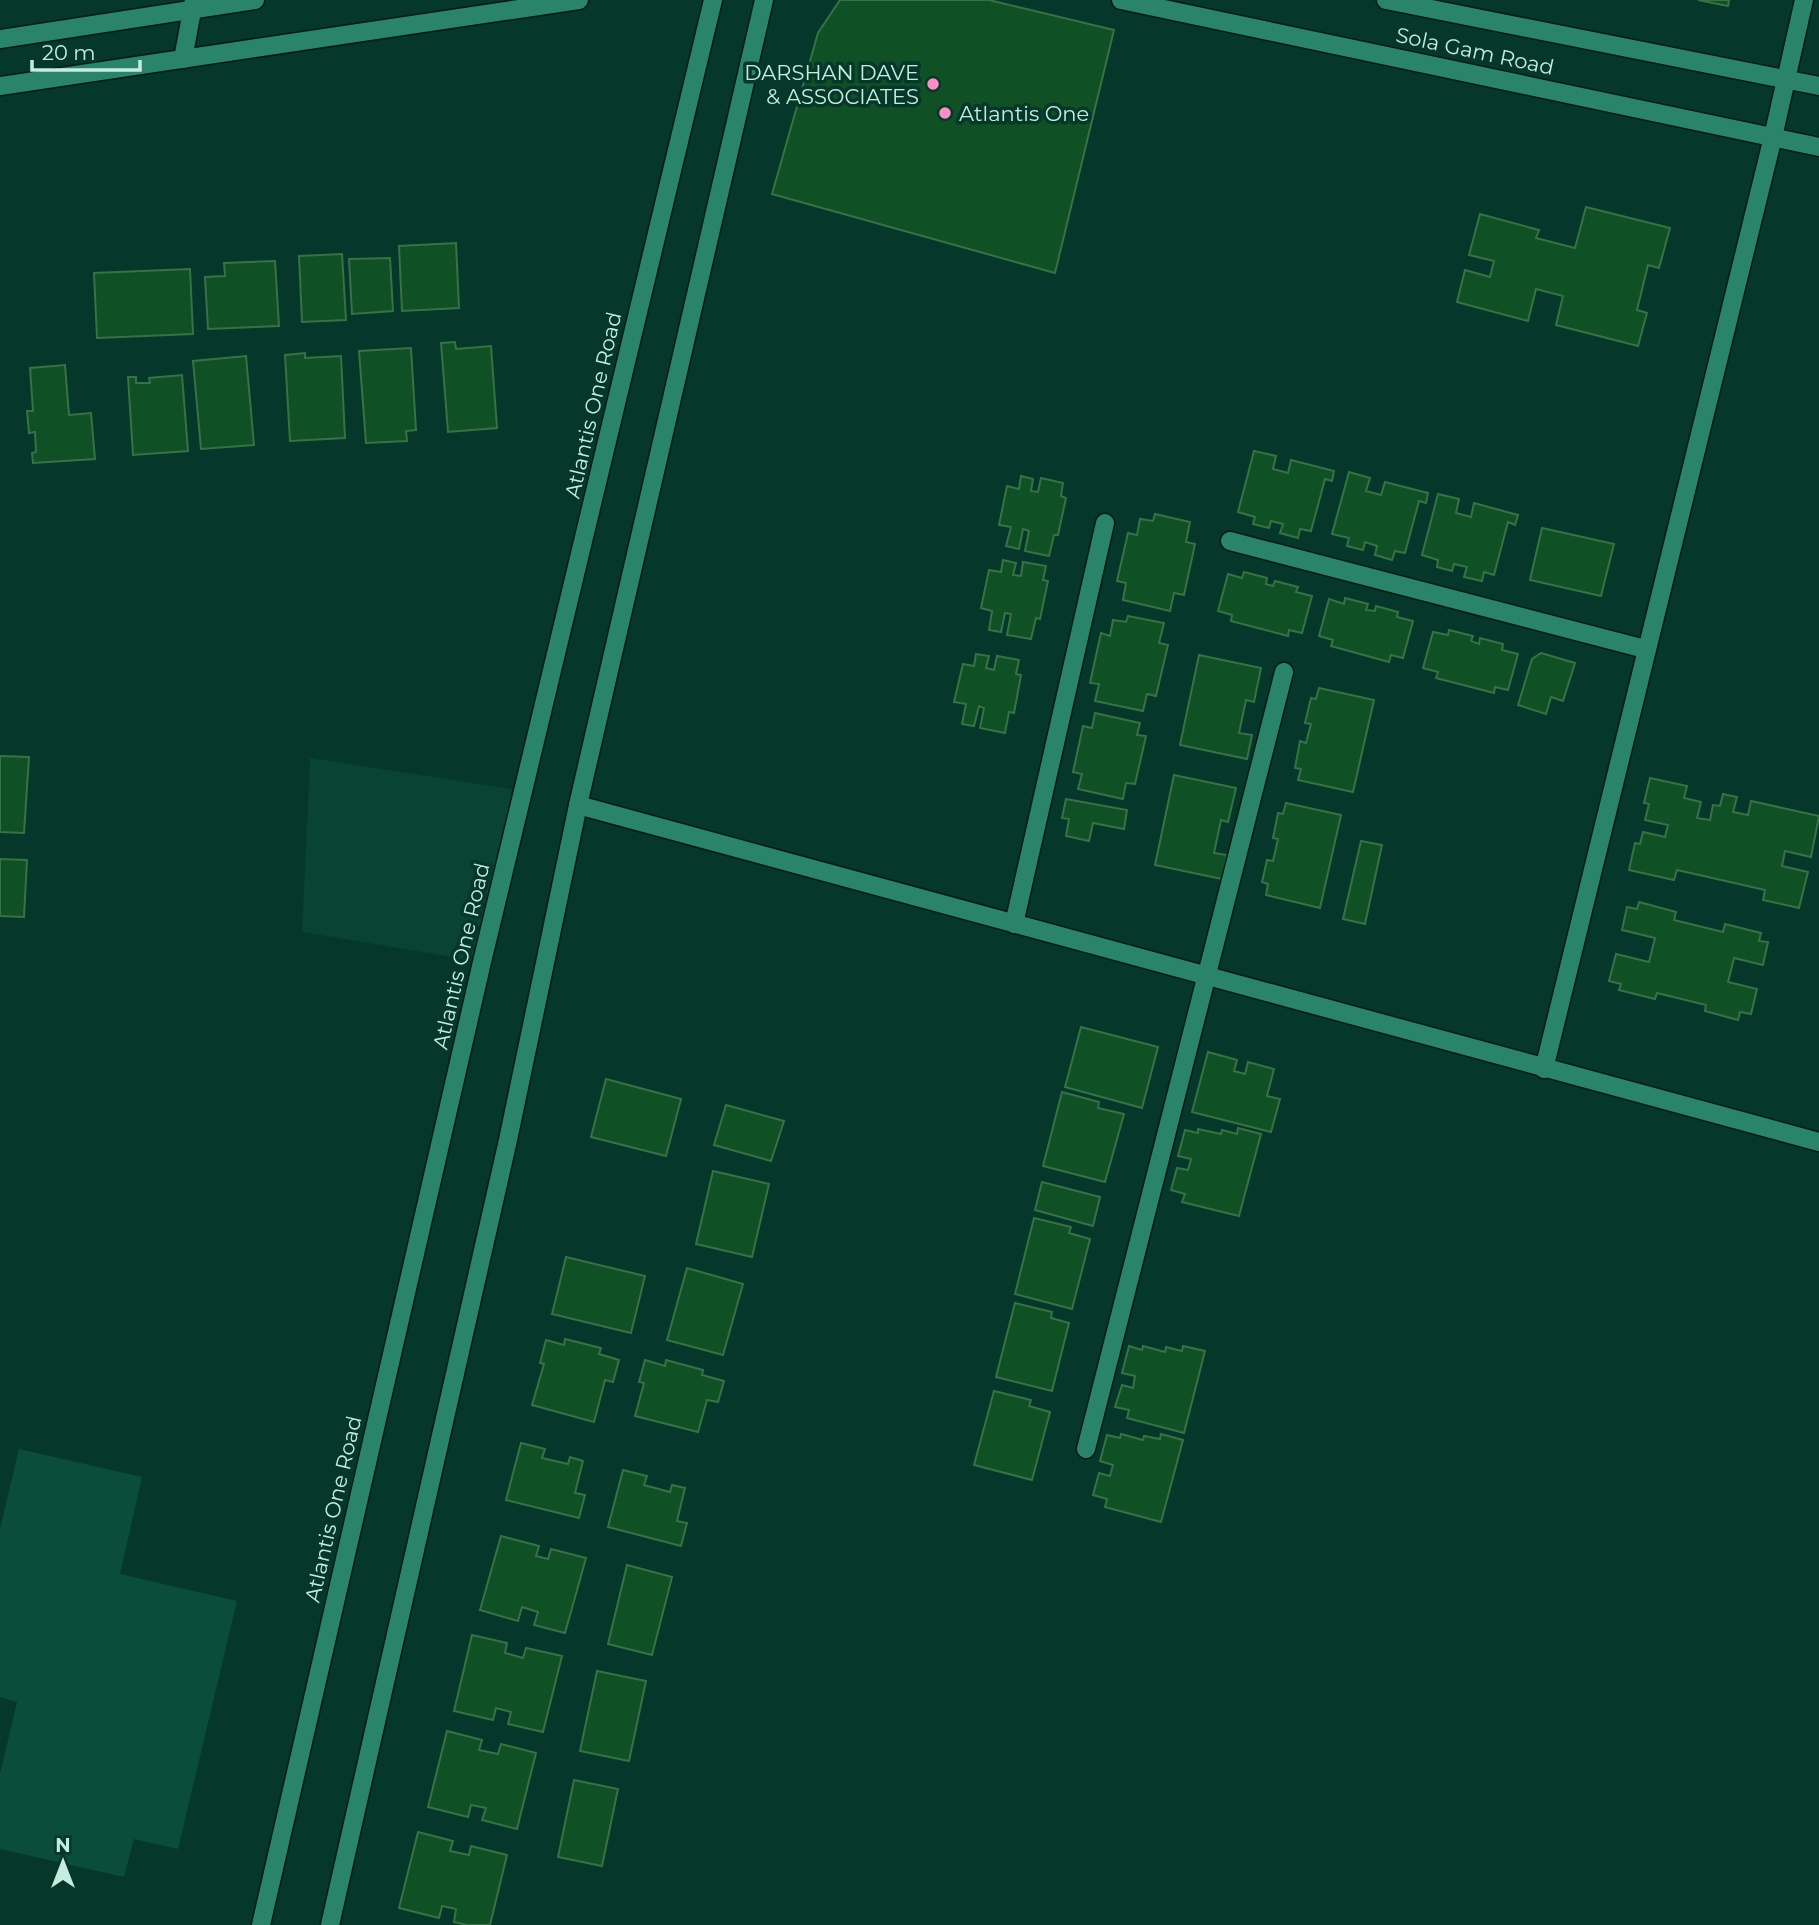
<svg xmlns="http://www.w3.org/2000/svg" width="1819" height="1925" font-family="Montserrat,sans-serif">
<rect width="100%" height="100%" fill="#05372a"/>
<polygon fill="#094333" points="310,758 512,789 482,962 302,932"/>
<polygon fill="#0a4d3b" points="19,1449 142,1477 120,1574 237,1601 178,1849 134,1839 124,1877 0,1849 0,1774 17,1702 0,1697 0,1529"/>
<g fill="#105025" stroke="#377245" stroke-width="2">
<polygon points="840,0 989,0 1114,30 1055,273 772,194 818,33"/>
<polygon points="1698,0 1729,0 1728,6"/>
<polygon points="1586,207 1670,228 1659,268 1648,265 1637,310 1647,313 1638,346 1556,325 1563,296 1536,289 1528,321 1457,302 1465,270 1490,277 1494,261 1469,255 1480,214 1539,230 1536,238 1575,248"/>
<polygon points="456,243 459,308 402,311 399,246"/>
<polygon points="342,254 346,320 302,322 299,256"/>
<polygon points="390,258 393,311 352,314 349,259"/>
<polygon points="275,261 279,326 208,329 205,277 225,276 224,263"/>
<polygon points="190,269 193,334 97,338 94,273"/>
<polygon points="455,342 456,349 491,346 497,428 448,432 441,343"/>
<polygon points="411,348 416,430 406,431 407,441 366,443 359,351"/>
<polygon points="305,353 305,358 341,356 345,438 290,441 285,355"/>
<polygon points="246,356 254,445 201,449 193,361"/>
<polygon points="65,365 69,415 91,413 95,459 33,463 32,453 36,452 35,432 29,433 27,411 33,411 30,368"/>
<polygon points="182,375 188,451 133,455 128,377 136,377 136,383 150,383 149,378"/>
<polygon points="1254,451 1276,456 1273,469 1288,473 1291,460 1334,471 1332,481 1325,479 1311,531 1300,529 1298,538 1280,533 1283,524 1271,521 1269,528 1253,524 1255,517 1238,512"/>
<polygon points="1349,472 1370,478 1366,491 1381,495 1385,482 1428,493 1426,503 1419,501 1405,553 1395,551 1392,560 1375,555 1377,546 1365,542 1363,550 1347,546 1349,538 1332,534"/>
<polygon points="1021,476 1033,479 1031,491 1038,492 1041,478 1063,483 1061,496 1066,498 1058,535 1054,535 1049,556 1025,551 1029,531 1023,529 1019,549 1006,546 1011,527 999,525 1007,486 1019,489"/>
<polygon points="1438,494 1459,499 1456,513 1471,517 1474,503 1518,515 1515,525 1508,522 1494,575 1484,572 1482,581 1464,577 1467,567 1454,564 1452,571 1437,567 1438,560 1422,555"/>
<polygon points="1155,514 1190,522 1186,542 1195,544 1184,595 1174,593 1170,611 1123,600 1126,583 1117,581 1128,533 1137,535 1140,519 1153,521"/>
<polygon points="1542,528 1614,544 1601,596 1530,580"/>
<polygon points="1003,560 1016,563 1013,575 1021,576 1023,562 1046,566 1043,580 1048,581 1040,619 1036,618 1031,639 1007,635 1011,614 1005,613 1001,632 989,630 992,611 981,608 989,570 1001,572"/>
<polygon points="1244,572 1267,578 1266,584 1273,586 1275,581 1298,587 1296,592 1312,596 1302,633 1289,630 1288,636 1231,621 1232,615 1218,611 1228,574 1242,578"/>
<polygon points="1345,598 1368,604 1366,610 1375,611 1376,606 1398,612 1397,617 1413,621 1403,658 1391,655 1389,662 1331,646 1333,640 1319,636 1329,599 1344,604"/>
<polygon points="1128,616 1164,623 1159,643 1168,645 1156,696 1147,694 1143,711 1095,701 1099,684 1090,683 1101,633 1110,636 1113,620 1126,622"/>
<polygon points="1449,630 1473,636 1471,641 1479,644 1480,638 1503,644 1502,650 1518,654 1508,690 1495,687 1494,693 1436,678 1438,672 1423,668 1433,632 1448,635"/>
<polygon points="1541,653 1575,663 1563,701 1551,697 1546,714 1518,705 1532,659"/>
<polygon points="976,654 989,656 986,668 994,670 997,656 1019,660 1016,674 1021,675 1014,713 1009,712 1005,733 980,728 984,708 979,706 974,726 962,724 966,704 954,702 963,664 974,666"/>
<polygon points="1199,655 1261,668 1254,702 1246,700 1239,733 1252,735 1247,759 1180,745"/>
<polygon points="1319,688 1374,700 1353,792 1298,780 1301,769 1295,768 1300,741 1306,743 1311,724 1305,723 1311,698 1316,699"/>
<polygon points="1095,713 1140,723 1137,735 1146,736 1135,784 1126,783 1123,799 1078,789 1082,774 1073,772 1083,726 1092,728"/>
<polygon points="0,756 29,757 24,833 0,832"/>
<polygon points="1174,775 1236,788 1228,822 1221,820 1214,853 1227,855 1222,879 1155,865"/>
<polygon points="1650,778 1687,786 1684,798 1701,802 1697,818 1710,820 1713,805 1720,806 1723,794 1737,797 1733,812 1748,815 1751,801 1819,816 1811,857 1785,851 1782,866 1808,872 1799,908 1763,900 1765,890 1677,870 1674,880 1629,870 1635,843 1640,844 1643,832 1665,837 1668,825 1645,820 1649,804 1644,803"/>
<polygon points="1066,799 1127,810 1124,829 1093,823 1089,841 1066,836 1069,819 1062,818"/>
<polygon points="1286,803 1341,815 1320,908 1266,895 1268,884 1262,882 1267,860 1273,861 1278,839 1273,838 1278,813 1283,814"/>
<polygon points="1361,841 1382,845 1365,924 1343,919"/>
<polygon points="0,859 27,860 24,917 0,916"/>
<polygon points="1639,902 1676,912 1674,920 1723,932 1725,924 1761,933 1759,941 1768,942 1763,965 1734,958 1728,982 1757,989 1751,1014 1740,1012 1738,1020 1705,1011 1706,1005 1657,993 1655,999 1619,990 1621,984 1609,981 1616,954 1649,962 1655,938 1622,930 1627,907 1637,909"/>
<polygon points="1081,1027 1158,1047 1142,1108 1065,1087"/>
<polygon points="1208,1052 1237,1060 1234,1071 1245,1074 1248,1062 1274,1069 1267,1096 1280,1099 1271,1132 1192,1112"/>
<polygon points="606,1079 681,1099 666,1156 591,1137"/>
<polygon points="1062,1092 1099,1102 1098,1108 1124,1114 1105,1182 1043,1166"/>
<polygon points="726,1105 784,1121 771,1161 714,1145"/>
<polygon points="1238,1128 1261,1134 1239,1216 1182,1202 1185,1194 1171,1190 1177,1168 1188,1170 1191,1159 1178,1156 1185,1130 1198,1133 1198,1129 1221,1134 1222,1130 1237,1134"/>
<polygon points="713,1171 769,1184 752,1257 696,1244"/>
<polygon points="1042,1182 1100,1197 1093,1226 1035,1210"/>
<polygon points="1034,1218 1071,1227 1069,1233 1090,1239 1072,1309 1015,1294"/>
<polygon points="566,1257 645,1276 631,1333 552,1314"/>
<polygon points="687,1268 743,1284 723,1355 667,1340"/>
<polygon points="1015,1303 1052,1312 1051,1318 1069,1323 1052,1391 996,1377"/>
<polygon points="565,1339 601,1348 599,1354 619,1360 613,1382 605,1380 594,1422 532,1405 544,1364 540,1363 546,1340 564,1345"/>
<polygon points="1129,1346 1142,1350 1143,1346 1165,1352 1166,1347 1182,1351 1183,1346 1205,1351 1184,1433 1127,1418 1129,1410 1115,1407 1122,1385 1133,1388 1135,1376 1122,1373"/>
<polygon points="645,1360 665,1366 666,1360 703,1370 702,1375 724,1381 718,1402 707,1400 698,1432 635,1416 644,1383 639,1382"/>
<polygon points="994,1391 1031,1400 1029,1406 1050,1412 1032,1480 974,1465"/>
<polygon points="1121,1434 1143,1440 1144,1436 1160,1439 1161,1434 1183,1440 1161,1522 1105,1507 1107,1499 1093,1495 1099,1473 1110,1476 1113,1465 1100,1461 1107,1435 1120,1438"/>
<polygon points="521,1443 545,1449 542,1458 568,1464 570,1457 583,1461 575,1493 585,1495 579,1518 506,1500"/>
<polygon points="623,1470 647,1476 644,1485 670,1492 672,1485 685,1488 677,1521 687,1523 681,1546 608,1527"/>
<polygon points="501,1536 539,1546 536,1556 548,1559 551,1549 586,1558 565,1633 534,1625 538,1612 522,1607 518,1621 480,1610"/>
<polygon points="627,1565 672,1577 652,1655 608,1644"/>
<polygon points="472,1635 507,1643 505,1653 523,1658 526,1648 562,1656 543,1732 508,1724 511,1712 496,1708 493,1720 454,1711"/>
<polygon points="597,1671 646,1681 629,1761 580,1751"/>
<polygon points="447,1731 482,1740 479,1750 498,1754 501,1744 536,1753 517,1829 482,1820 486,1808 471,1805 468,1817 428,1807"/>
<polygon points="574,1780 618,1789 602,1866 558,1857"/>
<polygon points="418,1832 453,1841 450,1851 469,1855 471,1846 507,1855 490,1925 467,1925 454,1922 456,1909 442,1906 439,1918 399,1908"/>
</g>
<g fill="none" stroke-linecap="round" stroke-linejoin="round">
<g stroke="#011c14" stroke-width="21">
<g id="minor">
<polyline points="183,59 194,0"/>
<polyline points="1230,541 1645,649"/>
<polyline points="578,805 1819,1142"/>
<polyline points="1014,924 1105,523"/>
<polyline points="1544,1069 1773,137 1804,0"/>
<polyline points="1086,1449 1284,672"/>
</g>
</g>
<g stroke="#011c14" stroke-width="21">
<g id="tertiary">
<polyline points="1121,0 1819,147"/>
<polyline points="1386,0 1819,86"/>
<polyline points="0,39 255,0"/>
<polyline points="0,86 579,0"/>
<polyline points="261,1925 482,962 713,0"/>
<polyline points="330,1925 508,1140 578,805 764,0"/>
</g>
</g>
<use href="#minor" stroke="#29846a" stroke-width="18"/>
<use href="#tertiary" stroke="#29846a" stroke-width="18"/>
</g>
<g fill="#fb8fc5" stroke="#05372a" stroke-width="2.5">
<circle cx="933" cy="84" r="7"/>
<circle cx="945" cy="113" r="7"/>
</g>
<g text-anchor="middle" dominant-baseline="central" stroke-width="7" stroke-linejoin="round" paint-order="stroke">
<g font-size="21" fill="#c4eddd" stroke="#05372a">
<text transform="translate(1475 51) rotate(12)">Sola Gam Road</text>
<text transform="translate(593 405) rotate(-77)">Atlantis One Road</text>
<text transform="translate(461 956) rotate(-77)">Atlantis One Road</text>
<text transform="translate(333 1509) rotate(-77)">Atlantis One Road</text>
</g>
<g font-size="21" fill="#c4eddd" stroke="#05372a" text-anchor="end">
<text x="919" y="72">DARSHAN DAVE<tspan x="919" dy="24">&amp; ASSOCIATES</tspan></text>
<text x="959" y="113" text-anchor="start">Atlantis One</text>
</g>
</g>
<g transform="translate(63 1862)" stroke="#05372a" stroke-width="5" paint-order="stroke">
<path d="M0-5L12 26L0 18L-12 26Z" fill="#c4eddd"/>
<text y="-10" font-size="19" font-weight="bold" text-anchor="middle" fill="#c4eddd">N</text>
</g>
<path d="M32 60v10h108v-10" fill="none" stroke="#c4eddd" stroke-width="3.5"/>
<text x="42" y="60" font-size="21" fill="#c4eddd" stroke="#05372a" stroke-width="5" paint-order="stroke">20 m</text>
</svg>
